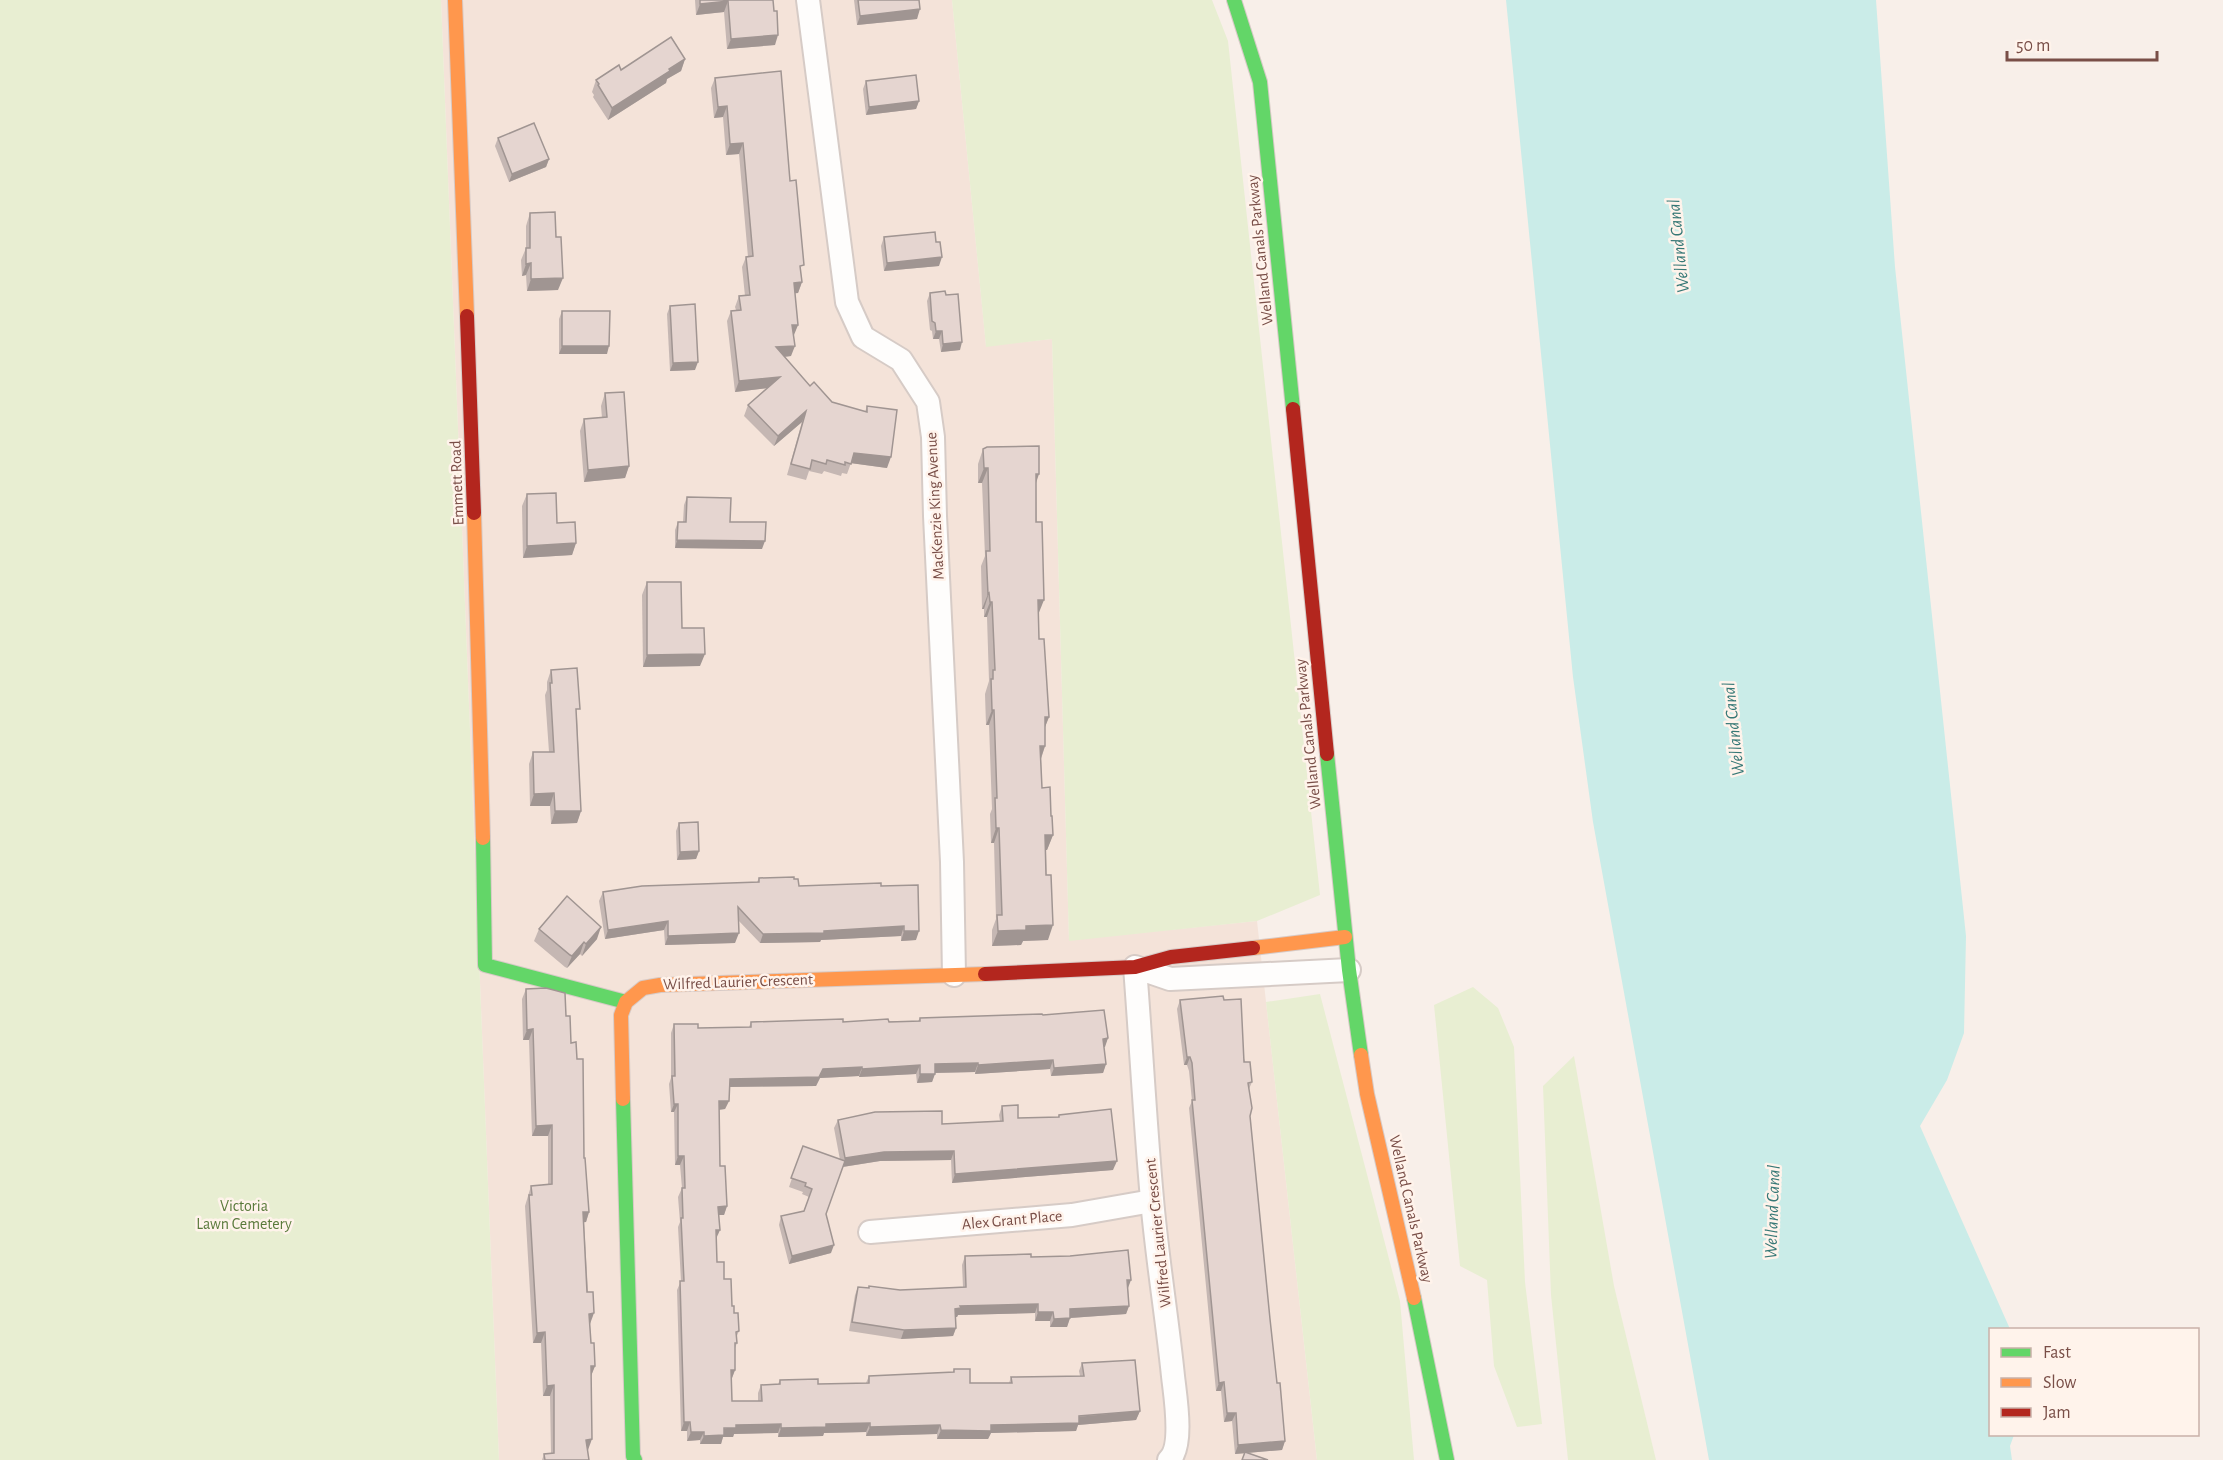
<svg xmlns="http://www.w3.org/2000/svg" width="2223" height="1460" font-family="'Alegreya Sans',sans-serif">
<rect width="100%" height="100%" fill="#f8efe9"/>
<polygon fill="#f4e3d9" points="441,0 952,0 986,346 1052,339 1069,940 1257,921 1317,1460 499,1460"/>
<g fill="#e8eed2">
<polygon points="0,0 441,0 499,1460 0,1460"/>
<polygon points="952,0 1212,0 1228,41 1320,895 1257,921 1069,941 1052,339 986,347"/>
<polygon points="1473,987 1498,1008 1514,1047 1525,1282 1542,1424 1517,1427 1494,1366 1487,1280 1460,1266 1434,1005"/>
<polygon points="1320,994 1400,1301 1414,1460 1317,1460 1266,1002"/>
<polygon points="1574,1056 1614,1286 1656,1460 1568,1460 1551,1295 1543,1086"/>
</g>
<polygon fill="#caece8" points="1506,0 1876,0 1895,267 1966,936 1964,1033 1947,1080 1920,1126 2010,1329 1990,1330 1990,1434 2014,1435 2010,1446 2012,1460 1709,1460 1593,822 1573,677"/>
<g fill="none" stroke-linecap="round" stroke-linejoin="round">
<g stroke="#d6cbc6" stroke-width="26">
<g id="street">
<polyline points="808,0 847,302 863,337 901,360 928,402 933,437 935,516 952,862 954,975"/>
<polyline points="870,1232 1072,1215 1152,1201"/>
<path d="M1169,1460C1184,1446 1175,1395 1173,1376C1167,1317 1157,1258 1152,1199C1145,1122 1141,1044 1135,967L1170,979L1349,970"/>
</g>
</g>
<g stroke="#d7cac6" stroke-width="16">
<g id="fast">
<polyline points="1234,0 1260,82 1293,409"/>
<polyline points="1327,754 1349,970 1361,1055"/>
<polyline points="483,838 485,965 626,1002"/>
<polyline points="623,1099 633,1456 635,1460"/>
<polyline points="1414,1298 1447,1460"/>
</g>
</g>
<g stroke="#d7cac6" stroke-width="16">
<g id="slow">
<polyline points="455,0 467,316"/>
<polyline points="474,513 483,838"/>
<polyline points="1253,948 1345,937"/>
<polyline points="1361,1055 1367,1094 1414,1298"/>
<polyline points="623,1099 621,1015 626,1002 643,988 660,985 985,974"/>
</g>
</g>
<g stroke="#d7cac6" stroke-width="16">
<g id="jam">
<polyline points="467,316 474,513"/>
<polyline points="1293,409 1327,754"/>
<polyline points="985,974 1135,967 1171,957 1253,948"/>
</g>
</g>
<use href="#street" stroke="#fefdfc" stroke-width="22"/>
<use href="#fast" stroke="#63d668" stroke-width="14"/>
<use href="#slow" stroke="#ff974d" stroke-width="14"/>
<use href="#jam" stroke="#b3261e" stroke-width="14"/>
</g>
<g fill="#c5b7b3">
<polygon points="695,0 773,0 775,45 727,49 724,12 696,15"/>
<polygon points="854,0 919,0 917,19 857,25"/>
<polygon points="685,59 681,71 667,79 666,83 608,120 593,97 594,95 592,92 596,80"/>
<polygon points="715,78 790,181 802,282 798,293 795,293 798,325 793,335 791,356 785,357 810,386 832,402 865,412 867,406 887,468 851,463 847,474 842,473 841,476 824,471 822,474 809,471 806,480 787,475 802,422 774,446 744,416 748,405 767,388 735,392 727,321 731,311 736,310 735,307 739,296 745,296 742,267 746,257 748,257 739,154 726,155 723,117 714,118 711,88"/>
<polygon points="866,81 919,101 916,109 866,115 863,89"/>
<polygon points="498,138 549,159 546,167 509,182 495,146"/>
<polygon points="530,213 558,290 527,291 526,275 522,276 521,260 526,248 526,226"/>
<polygon points="884,237 939,266 884,271 881,246"/>
<polygon points="930,293 946,295 960,350 941,352 939,339 933,339 932,331 930,330 927,301"/>
<polygon points="670,306 695,370 670,371 667,314"/>
<polygon points="562,311 607,354 559,354 559,319"/>
<polygon points="605,393 629,466 625,478 584,482 580,431 584,419 602,418 601,406"/>
<polygon points="983,449 1036,484 1039,639 1049,717 1045,727 1045,746 1041,759 1042,788 1051,816 1053,835 1047,850 1046,850 1048,940 1023,941 1021,945 992,946 992,930 996,919 994,843 991,843 990,814 992,809 989,725 986,725 985,694 989,681 987,617 984,617 984,609 982,609 981,566 985,556 982,483 978,483 978,464"/>
<polygon points="527,494 557,523 576,543 572,555 523,558 522,506"/>
<polygon points="687,497 730,522 762,549 675,548 675,530 678,522 683,522 684,505"/>
<polygon points="647,582 682,628 700,666 643,667 642,595"/>
<polygon points="551,670 577,717 581,811 577,823 551,824 550,806 530,806 529,764 533,752 549,752 545,695 547,690 547,682"/>
<polygon points="679,823 699,851 696,859 677,860 676,831"/>
<polygon points="759,878 794,879 799,886 881,886 916,940 901,941 901,936 821,940 820,942 760,943 738,920 735,943 665,945 664,930 605,939 599,901 603,892 757,882"/>
<polygon points="539,929 597,939 582,956 580,954 567,968 565,967 534,941"/>
<polygon points="526,989 566,1016 571,1043 577,1059 584,1158 589,1212 586,1222 584,1222 591,1343 595,1366 591,1376 588,1450 587,1450 589,1460 542,1460 544,1454 551,1453 550,1396 543,1396 541,1343 533,1343 525,1206 531,1186 548,1185 548,1136 532,1136 529,1040 523,1040 522,999"/>
<polygon points="1180,1000 1224,1000 1252,1082 1249,1089 1250,1116 1270,1319 1277,1383 1285,1441 1282,1450 1235,1454 1232,1421 1224,1422 1221,1391 1216,1391 1189,1108 1192,1101 1189,1071 1187,1065 1184,1065 1177,1009"/>
<polygon points="1043,1015 1108,1038 1104,1047 1106,1064 1103,1073 1051,1076 1050,1069 975,1074 975,1072 935,1073 932,1082 917,1083 916,1074 859,1077 859,1076 820,1078 816,1086 730,1087 729,1101 725,1109 719,1110 720,1166 727,1206 724,1215 719,1215 716,1239 717,1262 724,1279 739,1331 736,1338 737,1343 735,1348 735,1370 732,1378 731,1378 732,1401 758,1401 758,1393 761,1385 778,1384 780,1380 818,1384 866,1383 869,1376 953,1372 954,1369 970,1383 1009,1383 1011,1377 1080,1376 1079,1371 1082,1363 1140,1411 1136,1420 1078,1425 1076,1431 991,1433 988,1439 937,1439 937,1434 866,1436 866,1432 824,1433 823,1436 778,1437 778,1433 734,1434 733,1437 723,1437 721,1444 700,1444 700,1440 687,1441 687,1431 681,1431 677,1290 681,1281 678,1227 680,1222 678,1197 682,1188 680,1165 675,1165 674,1112 671,1112 669,1084 671,1078 671,1033 674,1024 698,1028 749,1027 751,1022 918,1021 920,1018"/>
<polygon points="1002,1106 1018,1118 1058,1117 1059,1115 1113,1170 952,1183 951,1160 880,1161 843,1167 826,1214 831,1253 789,1264 779,1225 781,1216 804,1211 809,1197 802,1194 803,1192 789,1187 803,1146 840,1160 834,1128 838,1120 942,1124 1000,1121 999,1115"/>
<polygon points="965,1256 1031,1257 1128,1288 1129,1306 1126,1314 1070,1318 1067,1327 1050,1327 1050,1321 1035,1321 1035,1313 958,1315 957,1317 956,1317 956,1328 953,1336 901,1339 849,1331 855,1295 858,1287 868,1288 869,1286 900,1290 963,1287 962,1265"/>
</g>
<g fill="#a09592">
<polygon points="728,1 724,12 696,15 700,4"/>
<polygon points="920,9 917,19 857,25 860,16"/>
<polygon points="778,35 775,45 727,49 731,39"/>
<polygon points="685,59 681,71 667,79 666,83 608,120 612,108"/>
<polygon points="919,101 916,109 866,115 869,107"/>
<polygon points="727,106 723,117 714,118 718,107"/>
<polygon points="743,143 739,154 726,155 730,144"/>
<polygon points="549,159 546,167 509,182 512,174"/>
<polygon points="942,257 939,266 884,271 887,263"/>
<polygon points="531,263 526,275 522,276 526,264"/>
<polygon points="563,278 558,290 527,291 531,279"/>
<polygon points="802,282 798,293 790,294 794,283"/>
<polygon points="792,325 798,325 794,335 788,336"/>
<polygon points="936,331 942,331 939,339 933,339"/>
<polygon points="962,342 960,350 941,352 943,344"/>
<polygon points="562,346 609,346 607,354 559,354"/>
<polygon points="795,346 791,356 772,358 776,347"/>
<polygon points="698,362 695,370 670,371 673,363"/>
<polygon points="780,377 777,387 735,392 739,381"/>
<polygon points="806,411 802,422 774,446 778,436"/>
<polygon points="854,453 891,457 887,468 850,463"/>
<polygon points="629,466 625,478 584,482 588,470"/>
<polygon points="984,468 988,468 982,483 978,483"/>
<polygon points="1036,474 1039,474 1034,489"/>
<polygon points="677,540 765,541 762,549 675,548"/>
<polygon points="576,543 572,555 523,558 527,546"/>
<polygon points="989,593 984,609 982,609 988,594"/>
<polygon points="1038,600 1044,600 1038,615"/>
<polygon points="990,602 992,602 987,617 984,617"/>
<polygon points="705,654 700,666 643,667 647,655"/>
<polygon points="992,710 994,710 989,725 986,725"/>
<polygon points="1045,717 1049,717 1043,732"/>
<polygon points="1040,746 1045,746 1040,761"/>
<polygon points="554,793 550,806 530,806 534,794"/>
<polygon points="555,811 581,811 577,823 551,824"/>
<polygon points="996,828 999,828 994,843 991,843"/>
<polygon points="1045,835 1053,835 1047,850 1040,850"/>
<polygon points="699,851 696,859 677,860 680,852"/>
<polygon points="668,921 664,930 605,939 608,930"/>
<polygon points="1053,925 1048,940 1023,941 1021,945 992,946 998,931 1026,926"/>
<polygon points="904,926 901,936 821,940 820,942 760,943 763,934"/>
<polygon points="601,927 597,939 582,956 586,944"/>
<polygon points="904,931 919,931 916,940 901,941"/>
<polygon points="739,933 735,943 665,945 668,936"/>
<polygon points="584,942 580,954 567,968 572,956"/>
<polygon points="533,1029 529,1040 523,1040 527,1030"/>
<polygon points="1108,1038 1105,1047 1100,1047 1103,1039"/>
<polygon points="1187,1057 1190,1057 1187,1065 1184,1065"/>
<polygon points="1053,1060 1050,1069 975,1074 978,1065"/>
<polygon points="978,1063 975,1072 932,1073 935,1064"/>
<polygon points="1106,1064 1103,1073 1051,1076 1054,1068"/>
<polygon points="920,1065 916,1074 859,1077 862,1069"/>
<polygon points="862,1067 859,1076 820,1078 816,1086 727,1087 730,1079 823,1069"/>
<polygon points="920,1074 935,1074 932,1082 917,1083"/>
<polygon points="719,1101 729,1101 725,1109 716,1110"/>
<polygon points="674,1104 678,1104 674,1112 671,1112"/>
<polygon points="552,1125 548,1136 532,1136 536,1126"/>
<polygon points="954,1151 951,1160 880,1161 842,1167 845,1158 884,1152"/>
<polygon points="678,1156 684,1156 680,1165 675,1165"/>
<polygon points="1117,1161 1113,1170 952,1183 955,1174"/>
<polygon points="727,1206 724,1215 715,1215 718,1207"/>
<polygon points="583,1212 589,1212 586,1222 579,1223"/>
<polygon points="716,1230 720,1230 716,1239"/>
<polygon points="834,1245 831,1253 789,1264 792,1256"/>
<polygon points="1127,1280 1131,1280 1128,1288"/>
<polygon points="1038,1304 1035,1313 958,1315 957,1317 952,1317 955,1309 960,1306"/>
<polygon points="1129,1306 1126,1314 1070,1318 1067,1327 1050,1327 1054,1319 1070,1309"/>
<polygon points="1038,1312 1053,1312 1050,1321 1035,1321"/>
<polygon points="594,1313 590,1324 589,1314"/>
<polygon points="956,1328 953,1336 901,1339 904,1330"/>
<polygon points="545,1332 541,1343 533,1343 537,1333"/>
<polygon points="591,1366 595,1366 591,1376"/>
<polygon points="731,1370 735,1370 732,1378 727,1378"/>
<polygon points="1224,1382 1221,1391 1216,1391 1219,1383"/>
<polygon points="554,1385 550,1396 543,1396 547,1386"/>
<polygon points="1140,1411 1136,1420 1078,1425 1076,1431 991,1433 988,1439 937,1439 941,1430"/>
<polygon points="1227,1413 1236,1413 1232,1421 1224,1422"/>
<polygon points="684,1422 690,1422 687,1431 681,1431"/>
<polygon points="870,1423 866,1432 824,1433 823,1436 778,1437 781,1428 826,1424"/>
<polygon points="781,1424 778,1433 734,1434 733,1437 723,1437 721,1444 700,1444 704,1436 736,1425"/>
<polygon points="940,1425 937,1434 866,1436 870,1427"/>
<polygon points="691,1432 704,1432 700,1440 687,1441"/>
<polygon points="592,1439 588,1450 582,1450 586,1440"/>
<polygon points="1285,1441 1282,1450 1235,1454 1238,1445"/>
</g>
<g fill="#e5d5d0" stroke="#a09592" stroke-width="1.5">
<polygon points="700,0 773,0 774,11 777,11 778,35 731,39 728,1 700,4"/>
<polygon points="858,0 919,0 920,9 860,16"/>
<polygon points="671,37 685,59 669,69 670,71 612,108 598,85 599,84 596,80 619,65 621,70"/>
<polygon points="781,71 790,181 796,180 804,265 800,266 802,282 794,283 798,325 792,325 795,346 776,347 810,386 814,382 832,402 867,412 867,406 897,410 891,457 854,453 851,464 845,462 845,465 827,460 826,464 812,460 810,469 791,464 806,411 778,436 748,405 780,377 739,381 731,311 741,310 739,296 750,295 746,257 753,256 743,143 730,144 727,106 718,107 715,78"/>
<polygon points="916,75 919,101 869,107 866,81"/>
<polygon points="534,123 549,159 512,174 498,138"/>
<polygon points="555,212 556,237 561,237 563,278 531,279 531,263 526,264 526,248 530,248 530,213"/>
<polygon points="935,232 936,242 940,242 942,257 887,263 884,237"/>
<polygon points="945,291 946,295 958,294 962,342 943,344 942,331 936,331 935,323 932,321 930,293"/>
<polygon points="695,304 698,362 673,363 670,306"/>
<polygon points="562,311 610,311 609,346 562,346"/>
<polygon points="624,392 629,466 588,470 584,419 607,417 605,393"/>
<polygon points="1039,446 1039,474 1036,474 1036,522 1042,522 1044,600 1038,600 1039,639 1044,639 1049,717 1045,717 1045,746 1040,746 1042,788 1050,787 1051,816 1052,816 1053,835 1045,835 1046,875 1051,875 1053,925 1026,926 1026,930 998,931 997,915 1002,915 999,828 996,828 995,798 997,798 994,710 992,710 991,679 993,679 993,670 995,670 992,602 990,602 989,593 988,594 986,551 990,551 988,468 984,468 983,449 987,447"/>
<polygon points="556,493 557,523 575,522 576,543 527,546 527,494"/>
<polygon points="687,497 731,498 730,522 766,522 765,541 677,540 678,522 686,522"/>
<polygon points="647,582 681,582 682,628 704,628 705,654 647,655"/>
<polygon points="577,668 580,709 576,709 581,811 555,811 554,793 534,794 533,752 554,752 550,683 552,683 551,670"/>
<polygon points="698,822 699,851 680,852 679,823"/>
<polygon points="794,877 794,879 798,879 799,886 881,883 881,886 918,885 919,931 904,931 904,926 824,931 824,933 763,934 738,907 739,933 668,936 668,921 608,930 603,892 642,886 759,882 759,878"/>
<polygon points="567,896 601,927 586,944 584,942 572,956 570,955 539,929"/>
<polygon points="546,988 565,993 566,1016 570,1016 571,1043 576,1042 577,1059 583,1059 584,1158 585,1158 589,1212 583,1212 587,1292 593,1292 594,1313 589,1314 591,1343 594,1343 595,1366 591,1366 592,1439 586,1440 589,1460 545,1460 544,1454 554,1453 554,1385 547,1386 545,1332 537,1333 529,1195 532,1195 531,1186 552,1184 552,1125 536,1126 533,1029 527,1030 526,989"/>
<polygon points="1223,996 1224,1000 1241,999 1244,1062 1250,1062 1252,1082 1248,1083 1252,1108 1250,1116 1270,1319 1277,1383 1280,1383 1285,1441 1238,1445 1236,1413 1227,1413 1224,1382 1219,1383 1192,1100 1195,1100 1192,1063 1190,1057 1187,1057 1180,1000"/>
<polygon points="1104,1010 1108,1038 1103,1039 1106,1064 1054,1068 1053,1060 978,1065 978,1063 935,1064 935,1074 920,1074 920,1065 862,1069 862,1067 823,1069 819,1077 730,1079 729,1101 719,1101 720,1166 725,1166 727,1206 718,1207 720,1230 716,1230 717,1262 724,1262 724,1279 731,1279 732,1306 734,1306 734,1313 738,1313 739,1331 736,1332 737,1343 735,1343 735,1370 731,1370 732,1401 762,1401 761,1385 780,1384 780,1380 818,1379 818,1384 869,1383 869,1376 954,1372 954,1369 970,1369 970,1383 1012,1383 1011,1377 1084,1376 1082,1363 1135,1360 1140,1411 1079,1416 1079,1423 991,1425 991,1431 941,1430 940,1425 870,1427 870,1423 826,1424 826,1427 781,1428 781,1424 736,1425 736,1428 724,1428 724,1435 704,1436 704,1432 691,1432 690,1422 684,1422 680,1281 684,1281 681,1218 683,1218 682,1188 685,1188 684,1156 678,1156 678,1104 674,1104 672,1076 675,1076 674,1024 698,1024 698,1028 751,1027 751,1022 843,1019 843,1022 888,1019 889,1022 920,1021 920,1018 1042,1014 1043,1015"/>
<polygon points="1018,1105 1018,1118 1059,1117 1059,1115 1111,1109 1117,1161 955,1174 954,1151 884,1152 845,1158 838,1120 875,1112 942,1111 942,1124 1003,1121 1002,1106"/>
<polygon points="803,1146 845,1161 826,1214 834,1245 792,1256 781,1216 804,1211 812,1189 805,1186 806,1183 791,1178"/>
<polygon points="1128,1250 1131,1280 1127,1280 1129,1306 1070,1309 1070,1318 1054,1319 1053,1312 1038,1312 1038,1304 960,1306 961,1308 955,1309 956,1328 904,1330 852,1322 858,1287 869,1288 869,1286 900,1290 966,1287 965,1256 1031,1254 1031,1257 1070,1256"/>
<polygon points="1245,1452 1268,1460 1242,1460"/>
</g>
<g text-anchor="middle" dominant-baseline="central" stroke-width="5" stroke-linejoin="round" paint-order="stroke">
<g font-size="16" fill="#794e47" stroke="#fff3eb">
<text transform="translate(1260 250) rotate(-96)">Welland Canals Parkway</text>
<text transform="translate(457 483) rotate(-92)">Emmett Road</text>
<text transform="translate(935 506) rotate(-93)">MacKenzie King Avenue</text>
<text transform="translate(1308 734) rotate(-96)">Welland Canals Parkway</text>
<text transform="translate(738 982) rotate(-2)">Wilfred Laurier Crescent</text>
<text transform="translate(1411 1209) rotate(77)">Welland Canals Parkway</text>
<text transform="translate(1012 1220) rotate(-5)">Alex Grant Place</text>
<text transform="translate(1158 1233) rotate(-96)">Wilfred Laurier Crescent</text>
</g>
<g font-size="16" fill="#5a7a3b" stroke="#fff3eb">
<text x="244" y="1206">Victoria<tspan x="244" dy="18">Lawn Cemetery</tspan></text>
</g>
<g font-size="18" font-style="italic" fill="#367876" stroke="#fff3eb">
<text transform="translate(1679 246) rotate(-96)">Welland Canal</text>
<text transform="translate(1734 729) rotate(-96)">Welland Canal</text>
<text transform="translate(1773 1212) rotate(-88)">Welland Canal</text>
</g>
</g>
<rect x="1989" y="1328" width="210" height="108" fill="#fff3eb" stroke="#c9b1a9" stroke-width="1.5"/>
<rect x="2001" y="1348" width="30" height="9" fill="#63d668" stroke="#c9b1a9" stroke-width="1.5"/>
<text x="2043" y="1358" font-size="18" fill="#794e47">Fast</text>
<rect x="2001" y="1378" width="30" height="9" fill="#ff974d" stroke="#c9b1a9" stroke-width="1.5"/>
<text x="2043" y="1388" font-size="18" fill="#794e47">Slow</text>
<rect x="2001" y="1408" width="30" height="9" fill="#b3261e" stroke="#c9b1a9" stroke-width="1.5"/>
<text x="2043" y="1418" font-size="18" fill="#794e47">Jam</text>
<path d="M2007 51v9h150v-9" fill="none" stroke="#794e47" stroke-width="3"/>
<text x="2016" y="51" font-size="18" fill="#794e47" stroke="#fff3eb" stroke-width="4.5" paint-order="stroke">50 m</text>
</svg>
